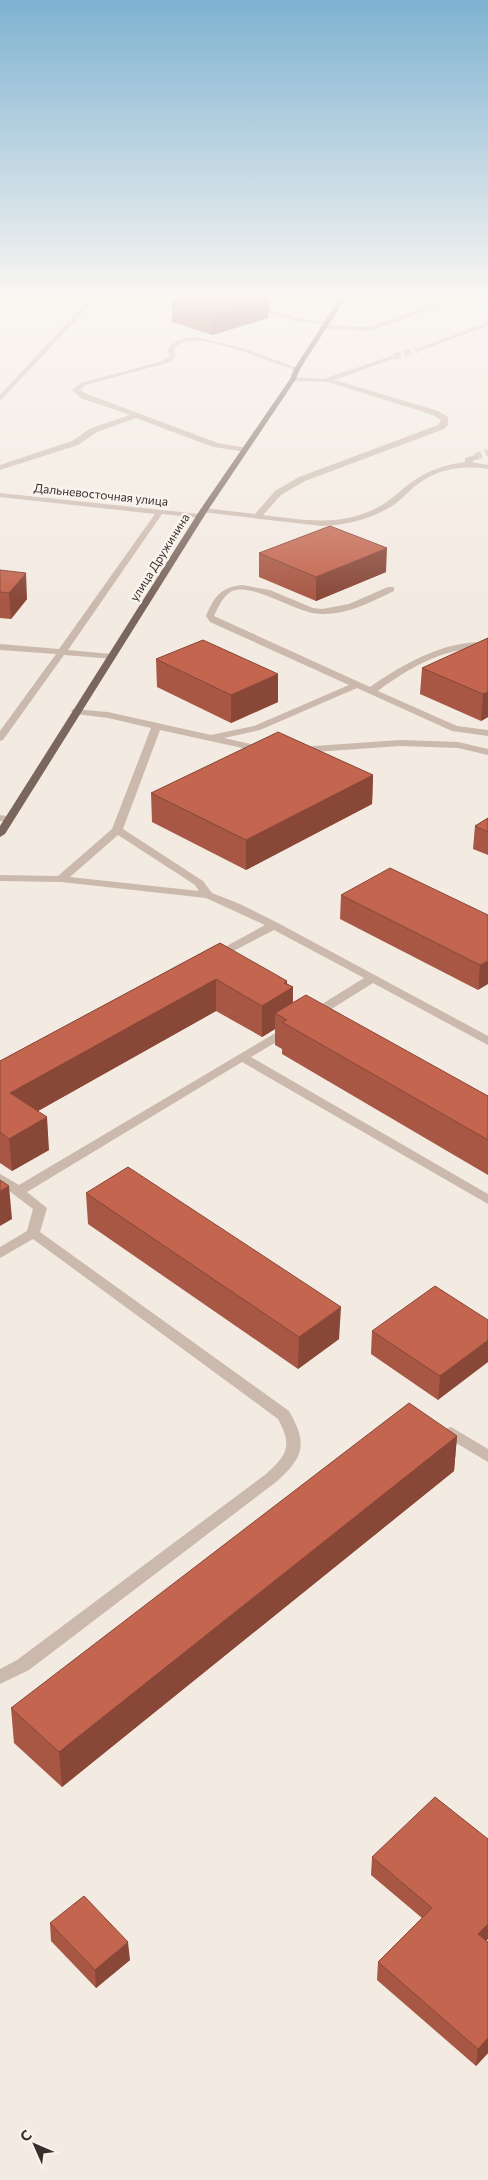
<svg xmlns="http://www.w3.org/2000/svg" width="488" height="2180" font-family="Commissioner,sans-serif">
<rect width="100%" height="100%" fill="#f3eae1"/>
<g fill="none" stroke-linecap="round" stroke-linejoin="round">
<g stroke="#cec5bd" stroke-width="7" stroke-dasharray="7 4" stroke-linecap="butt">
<polyline points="394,357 417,350"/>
<polyline points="475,457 488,452"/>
</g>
<g fill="#cbb9ad" fill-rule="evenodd">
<polygon points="92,296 99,296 0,401 0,395"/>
<polygon points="220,296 231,296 298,318 331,323 328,325 295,321"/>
<polygon points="458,296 468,296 370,331 326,329 323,327 326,325 369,327"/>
<polygon points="488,322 488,326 419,351 414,350"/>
<path d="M195,337L243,348L300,369L295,370C270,362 209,335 184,342C181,343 177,346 174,349L175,358L167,363L85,385L80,390L87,394L218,443L247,448V452L213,447L136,418L97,432L78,445L0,470V465L72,441L91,428L130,415L81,398L72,390L81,383L163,361L169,357L168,348C176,340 183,338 195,337Z"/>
<path d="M392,356L397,357L335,380L438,411L448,417V425L444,429L305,481L281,495L263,515C306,520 342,528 382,505C393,499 401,489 412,482C427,471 446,464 465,462V458L475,455L479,457L472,462L488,465V469C461,465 437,469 415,486C407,493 400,501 392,506C371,519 347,525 322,526L201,512V508H204L255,514L275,491L299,477L438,425L441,420L433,415L328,382L293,381L290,379L293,377L323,379Z"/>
<polygon points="0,493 200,514 204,516 200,518 162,514 68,650 111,654 114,655 114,659 64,655 3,740 0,741 0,731 56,654 0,650 0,644 59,649 155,514 0,497"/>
<path d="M242,585L270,590L313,608L322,609L349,604L388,587H394V591C371,602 347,615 321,614C297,614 253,582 232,591C223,596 218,607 214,616L370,687C404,663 445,640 488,642V648C447,646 410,667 378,691L457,726L488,730V736L452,731L357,688L260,730L224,738L268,748V752L265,753L160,730L123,829L203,881L212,893L240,904L278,923L488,1036V1045L373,983L317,1018H309L307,1015L309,1012L364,978L274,930L220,958H212L210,956L212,954L265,925L206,898L61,882L0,881V875L58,876L112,829L151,728L108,718L76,714L71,711L73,709L108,712L211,735L254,726L349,685L210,622L206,616C214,597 221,587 242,585ZM118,835L195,885L199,891L70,877Z"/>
<polygon points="400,740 458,742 488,749 488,755 458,748 400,746 300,753 295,750 300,747"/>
<polygon points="0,815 13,817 14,819 9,822 0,821"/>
<path d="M289,1025L295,1029L293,1032L251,1057L488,1194V1204L242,1062L27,1192L47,1208L40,1232L289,1411C308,1444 304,1457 276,1482L29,1670L0,1684V1669L17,1660L266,1474C287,1455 293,1446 278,1419L33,1239L0,1258V1247L27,1231L33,1209L0,1184V1174L19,1185Z"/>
<polygon points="451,1427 488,1449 488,1462 446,1437 443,1433 446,1429"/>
</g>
<polygon fill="#7b665d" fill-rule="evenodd" points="341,296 347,296 300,369 296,379 208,510 5,834 0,837 0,826 200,510 290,379 294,369"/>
</g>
<g fill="#a85744">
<polygon points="269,297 268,318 212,335 172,322 172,301"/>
<polygon points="259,553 386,572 316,601 259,577"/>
<polygon points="0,570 27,599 11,619 0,618"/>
<polygon points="488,638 488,717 481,721 420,694 422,668"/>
<polygon points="156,659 278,702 231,723 157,687"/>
<polygon points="373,775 372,804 246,870 152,822 151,793"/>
<polygon points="488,818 488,855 473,849 475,826"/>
<polygon points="341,895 488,915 478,990 340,919"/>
<polygon points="220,943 293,987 293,1003 488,1096 488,1175 282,1054 282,1049 275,1045 275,1029 262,1037 216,1011 38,1111 49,1150 12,1171 0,1163 0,1061"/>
<polygon points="86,1193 339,1339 298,1369 88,1224"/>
<polygon points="488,1320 438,1400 371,1354 372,1331"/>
<polygon points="457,1436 454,1471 62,1787 14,1743 11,1708"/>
<polygon points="372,1857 488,1942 488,2053 476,2066 377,1980 378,1962 422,1918 371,1875"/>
<polygon points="50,1923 130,1960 96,1988 51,1941"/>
</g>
<g fill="#884737">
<polygon points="269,297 268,318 212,335 212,314"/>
<polygon points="387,548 386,572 316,601 316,577"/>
<polygon points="26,573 27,599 11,619 9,593"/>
<polygon points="278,674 278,702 231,723 231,695"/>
<polygon points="488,692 488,717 481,721 483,694"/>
<polygon points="373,775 372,804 246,870 246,840"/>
<polygon points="488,961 488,984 478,990 480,965"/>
<polygon points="216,979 216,1011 13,1125 10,1093"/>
<polygon points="287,981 287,991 293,987 292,1019 287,1020 275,1013 275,1029 262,1037 262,1006 284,983"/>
<polygon points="47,1117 49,1150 12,1171 9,1139"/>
<polygon points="9,1186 12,1219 0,1226 0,1191"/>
<polygon points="341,1307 339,1339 298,1369 299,1337"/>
<polygon points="488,1340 488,1362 438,1400 440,1376"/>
<polygon points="457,1436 454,1471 62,1787 59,1752"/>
<polygon points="488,1924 488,1939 476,1952 478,1934"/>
<polygon points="128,1942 130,1960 96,1988 95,1970"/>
<polygon points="488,2038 488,2053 476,2066 478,2049"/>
</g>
<g fill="#c3654f" stroke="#884737">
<polygon points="187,296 266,296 269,297 212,314 172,301"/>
<polygon points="330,526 387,548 316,577 259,553"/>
<polygon points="0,570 26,573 9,593 0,592"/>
<polygon points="488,638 488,692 483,694 422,668"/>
<polygon points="203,640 278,674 231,695 156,659"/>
<polygon points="278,732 373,775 246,840 151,793"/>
<polygon points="488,818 488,832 475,826"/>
<polygon points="390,868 488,915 488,961 480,965 341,895"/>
<polygon points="220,943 287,981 284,983 293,987 262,1006 216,979 10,1093 47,1117 9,1139 0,1132 0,1061"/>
<polygon points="306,995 488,1096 488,1140 282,1022 287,1020 275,1013"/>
<polygon points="128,1167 341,1307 299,1337 86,1193"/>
<polygon points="0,1180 9,1186 0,1191"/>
<polygon points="435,1286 488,1320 488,1340 440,1376 372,1331"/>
<polygon points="409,1403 457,1436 59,1752 11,1708"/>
<polygon points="435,1797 488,1839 488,1924 478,1934 488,1942 488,2038 478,2049 378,1962 432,1908 372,1857"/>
<polygon points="84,1896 128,1942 95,1970 50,1923"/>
</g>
<linearGradient id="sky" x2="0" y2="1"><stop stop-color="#7eb2d1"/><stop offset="0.49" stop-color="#faf6f2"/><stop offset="1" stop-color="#faf6f2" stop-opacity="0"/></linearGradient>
<rect width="488" height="602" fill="url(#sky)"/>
<g text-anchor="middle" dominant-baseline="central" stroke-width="5" stroke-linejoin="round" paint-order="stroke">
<g font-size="12" fill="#3a2f2b" stroke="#faf4ee">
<text transform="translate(101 494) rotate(6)">Дальневосточная улица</text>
<text transform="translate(159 557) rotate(-58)">улица Дружинина</text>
</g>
</g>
<g transform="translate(35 2145) rotate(315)" stroke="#faf4ee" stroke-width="4" paint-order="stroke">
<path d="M0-4L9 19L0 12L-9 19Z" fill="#3a2f2b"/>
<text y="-8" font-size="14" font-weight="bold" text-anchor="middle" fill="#3a2f2b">С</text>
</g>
</svg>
